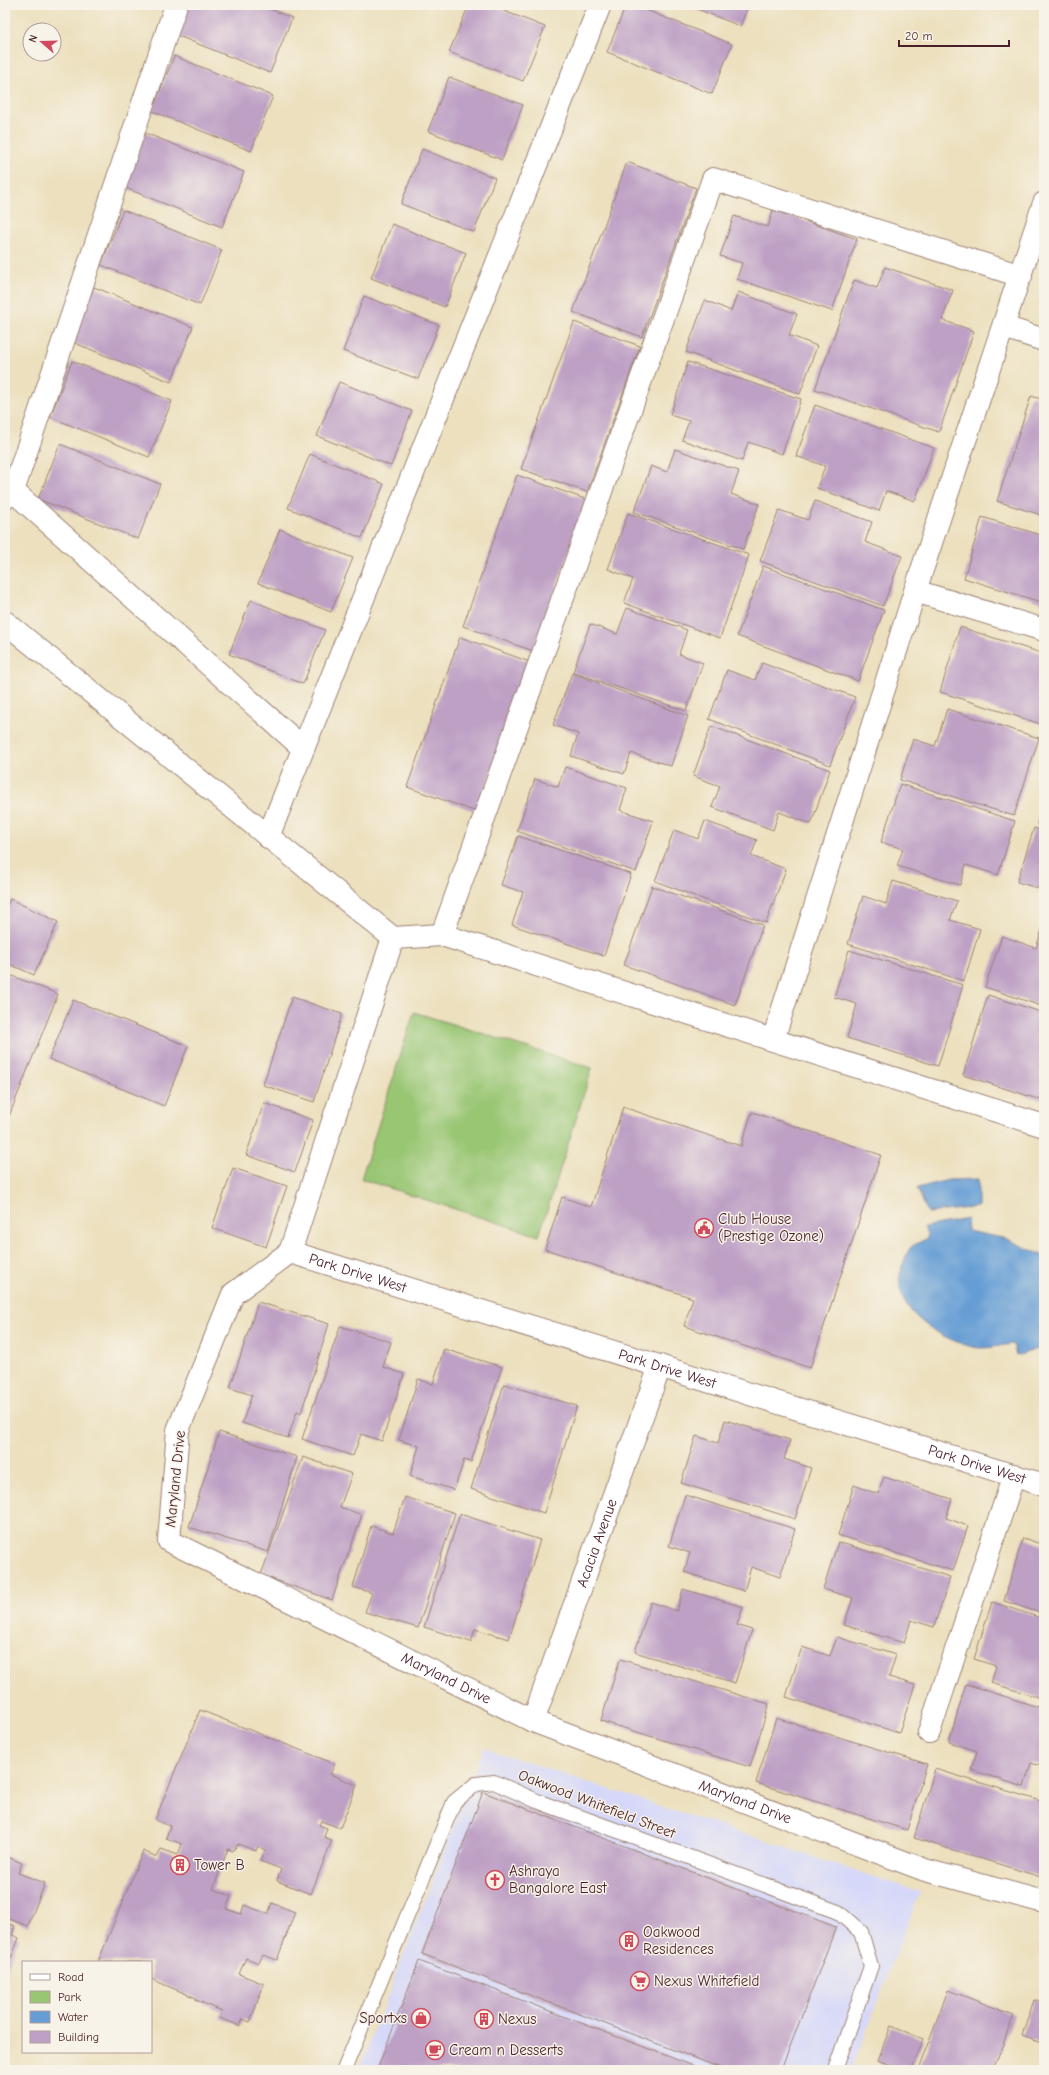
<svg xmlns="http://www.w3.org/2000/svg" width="1049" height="2075" font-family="'Comic Neue',sans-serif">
<rect width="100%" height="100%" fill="#f7f3e8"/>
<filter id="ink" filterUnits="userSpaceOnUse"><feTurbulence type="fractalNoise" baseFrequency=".025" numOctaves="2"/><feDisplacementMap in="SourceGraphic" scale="8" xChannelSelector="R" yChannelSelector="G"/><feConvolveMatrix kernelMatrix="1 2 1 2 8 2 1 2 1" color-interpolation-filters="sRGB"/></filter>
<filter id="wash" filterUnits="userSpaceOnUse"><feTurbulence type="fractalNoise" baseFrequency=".012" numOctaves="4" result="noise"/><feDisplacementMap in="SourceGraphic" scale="16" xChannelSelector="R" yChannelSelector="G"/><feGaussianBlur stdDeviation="0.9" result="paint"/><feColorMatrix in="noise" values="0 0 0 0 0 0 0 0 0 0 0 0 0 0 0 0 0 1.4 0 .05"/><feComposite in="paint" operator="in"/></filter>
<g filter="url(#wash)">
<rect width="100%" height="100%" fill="#ece0be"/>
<polygon fill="#d6d8f9" points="484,1748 920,1892 851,2070 359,2070"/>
<polygon fill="#99c673" stroke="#72724f" points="414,1012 592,1068 539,1236 361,1179"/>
<g fill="#659dd4" stroke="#585e80">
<polygon points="978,1179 978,1207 928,1213 917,1188 948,1180"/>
<path d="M967,1219L968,1231L1007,1239L1044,1256V1347L1016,1356L1013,1344C1001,1345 984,1350 973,1347C939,1339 887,1308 902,1266C905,1260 907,1251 911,1247C916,1243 923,1241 928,1238L924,1227Z"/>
</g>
<g id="blocks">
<g fill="#bea0c5">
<polygon points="182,5 260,5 292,18 270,73 171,33"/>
<polygon points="469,5 489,5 545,27 523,81 449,52"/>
<polygon points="541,5 553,5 552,9"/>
<polygon points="626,5 633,5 732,44 712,94 607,52"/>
<polygon points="687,5 749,5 740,26"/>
<polygon points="174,56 273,96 251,151 152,111"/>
<polygon points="449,77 523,105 502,160 428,131"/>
<polygon points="145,133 244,172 222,227 123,187"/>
<polygon points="422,149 495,178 474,232 401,204"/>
<polygon points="627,162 696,188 642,337 573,312"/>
<polygon points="123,210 222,250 200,305 101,265"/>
<polygon points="773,210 857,239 832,311 737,279 742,263 720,256 734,216 768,227"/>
<polygon points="392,224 466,253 445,307 371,278"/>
<polygon points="885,267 953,290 942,320 974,331 939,432 815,389 854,280 877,288"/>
<polygon points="94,287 193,327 171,382 72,342"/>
<polygon points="738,292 797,314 789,335 817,346 800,394 686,352 705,300 731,311"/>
<polygon points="364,296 439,325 418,379 343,351"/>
<polygon points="574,322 640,346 587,492 521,469"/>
<polygon points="72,361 172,401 149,457 50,417"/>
<polygon points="688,362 801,399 782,454 748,442 742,461 682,440 689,421 670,415"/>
<polygon points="339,382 412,411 391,466 317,436"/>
<polygon points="1031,396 1044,400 1044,516 997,501"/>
<polygon points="815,405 934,448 915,501 886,491 879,511 817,488 825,466 796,456"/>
<polygon points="60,444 160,484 138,539 38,499"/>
<polygon points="675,449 739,471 731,494 759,504 743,549 634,512 651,466 667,472"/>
<polygon points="310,454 384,484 362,538 288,508"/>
<polygon points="517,475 588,500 533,651 463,626"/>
<polygon points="815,501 872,522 865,542 902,556 883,606 760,561 779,510 808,520"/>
<polygon points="628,513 749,555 720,638 624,603 633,579 608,569"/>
<polygon points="982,517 1044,536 1044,603 964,578"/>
<polygon points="280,529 353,558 331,612 258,583"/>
<polygon points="763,566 884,610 858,681 737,636"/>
<polygon points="251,600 325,630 303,684 229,654"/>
<polygon points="627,608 687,630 679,654 703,663 686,711 573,672 590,624 617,634"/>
<polygon points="960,627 1044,654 1044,725 940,692"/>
<polygon points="460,637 530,662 477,812 407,787"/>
<polygon points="762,663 855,697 830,765 709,719 727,670 755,680"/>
<polygon points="572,673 688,716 671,766 631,753 624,774 571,756 578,734 553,725"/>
<polygon points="947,709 1039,738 1014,816 900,780 913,739 935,746"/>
<polygon points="711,726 830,770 811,824 779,812 773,830 712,807 720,786 693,776"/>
<polygon points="565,767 627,788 620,810 653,821 636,872 517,831 535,779 558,787"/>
<polygon points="900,784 1015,821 998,875 966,865 960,885 897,866 903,849 881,842"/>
<polygon points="1044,802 1044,826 1037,824"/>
<polygon points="705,821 757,840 751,856 786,869 766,923 655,881 674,830 698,839"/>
<polygon points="1034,828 1044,831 1044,890 1017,882"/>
<polygon points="518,836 631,874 604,956 512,925 523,892 501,885"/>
<polygon points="893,881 957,901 950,920 980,929 964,981 848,944 863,896 886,904"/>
<polygon points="652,886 763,925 735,1005 624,965"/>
<polygon points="10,899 58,922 34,975 5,962 5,911"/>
<polygon points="1044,924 1044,1007 985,987 1002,936 1036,948"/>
<polygon points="849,950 963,985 938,1066 847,1038 857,1004 834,997"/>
<polygon points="5,973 58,994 5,1126"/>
<polygon points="988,995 1044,1013 1044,1101 963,1075"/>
<polygon points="292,997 342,1014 314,1102 263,1085"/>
<polygon points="73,1000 188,1046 164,1106 49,1059"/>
<polygon points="264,1103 313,1120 295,1172 246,1155"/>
<polygon points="623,1107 741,1146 752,1112 881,1155 810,1368 684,1326 693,1298 545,1249 562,1197 591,1207"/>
<polygon points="233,1168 287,1186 266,1247 212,1228"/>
<polygon points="258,1302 329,1324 301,1413 297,1411 288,1438 242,1423 252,1395 230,1388"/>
<polygon points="340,1326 391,1342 383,1367 404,1374 382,1441 361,1434 353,1456 302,1439"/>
<polygon points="444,1349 502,1367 471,1462 464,1460 454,1490 410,1476 419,1446 399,1440 418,1379 433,1384"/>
<polygon points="504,1384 577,1406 544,1513 471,1489"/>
<polygon points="725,1420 790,1440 784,1459 811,1468 795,1519 681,1483 696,1436 718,1443"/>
<polygon points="219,1432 297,1457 268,1552 189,1527"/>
<polygon points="303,1457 352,1474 340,1507 362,1515 332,1600 261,1575"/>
<polygon points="884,1477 952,1499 946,1518 968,1526 953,1571 838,1535 854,1485 878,1494"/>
<polygon points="685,1495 795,1529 780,1577 751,1567 744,1591 684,1572 690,1553 669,1546"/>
<polygon points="405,1497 455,1513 418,1628 365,1612 372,1593 353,1587 371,1526 393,1533"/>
<polygon points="460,1514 540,1540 509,1639 475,1629 471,1642 424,1627"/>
<polygon points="1023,1538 1044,1545 1044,1614 1004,1601"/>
<polygon points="838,1542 950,1577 934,1627 911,1620 904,1643 844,1625 853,1598 823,1589"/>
<polygon points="683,1589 743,1607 737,1625 752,1630 735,1683 635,1652 651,1602 677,1611"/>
<polygon points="992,1602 1044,1619 1044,1699 991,1683 996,1666 974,1659"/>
<polygon points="837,1637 896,1655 889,1677 915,1685 899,1733 786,1697 802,1647 830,1656"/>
<polygon points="620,1659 769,1704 750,1767 601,1721"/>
<polygon points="966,1684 1044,1709 1044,1767 1031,1763 1024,1787 971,1770 977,1751 949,1742"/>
<polygon points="200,1710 335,1764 330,1774 357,1785 340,1828 321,1821 319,1825 327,1828 324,1837 332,1840 311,1894 277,1881 281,1869 260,1861 265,1850 258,1846 256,1851 238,1844 233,1851 228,1849 213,1889 231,1896 226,1909 241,1914 244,1905 268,1914 272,1903 295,1912 277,1960 263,1955 259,1963 246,1958 239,1974 264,1984 250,2022 243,2019 240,2026 220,2018 222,2011 196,2000 196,1998 151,1979 151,1962 98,1962 143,1851 157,1857 161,1849 178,1855 182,1844 166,1838 170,1826 155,1820"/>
<polygon points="776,1718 927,1764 907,1830 756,1783"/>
<polygon points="935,1769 1044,1802 1044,1878 914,1838"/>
<polygon points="483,1792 836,1927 781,2070 726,2070 422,1954"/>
<polygon points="5,1856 22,1863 18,1873 45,1883 28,1926 9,1919 7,1923 15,1926 12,1935 19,1938 5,1974"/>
<polygon points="419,1961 704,2070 377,2070"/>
<polygon points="948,1990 1014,2015 993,2070 918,2070"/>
<polygon points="1034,1999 1044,2003 1044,2044 1022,2036"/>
<polygon points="891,2026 923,2039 910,2070 901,2070 877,2061"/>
</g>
</g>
</g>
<g filter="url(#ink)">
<use href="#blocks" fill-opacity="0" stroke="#9b8074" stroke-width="1"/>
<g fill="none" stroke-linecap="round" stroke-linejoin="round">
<g stroke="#9b8074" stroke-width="16">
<polyline id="service" points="344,2070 454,1802 476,1784 494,1782 537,1801 838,1912 861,1932 871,1966 835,2070"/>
</g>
<g stroke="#9b8074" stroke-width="24">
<g id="minor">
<polyline points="1004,327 1044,340"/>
<polyline points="13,491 303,748"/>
<polyline points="5,498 13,491 176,5"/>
<polyline points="915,591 1044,630"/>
<polyline points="5,622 393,938 442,935 1044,1126"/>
<polyline points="268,837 600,5"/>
<polyline points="442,935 713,179 1021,276"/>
<polyline points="773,1040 915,591 1044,203"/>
<path id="s1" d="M290,1252L233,1294L178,1430L169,1541L533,1721L925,1870L1044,1902"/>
<path id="s2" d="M290,1252L1044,1485"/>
<polyline points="290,1252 393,938"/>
<path id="s3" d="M533,1721L660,1366"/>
<polyline points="929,1732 1014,1475"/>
</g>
</g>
<use href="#service" stroke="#fff" stroke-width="14"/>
<use href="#minor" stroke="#fff" stroke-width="22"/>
</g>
</g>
<defs>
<g id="civic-ring" transform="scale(1)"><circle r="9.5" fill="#f7f3e8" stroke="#d1495b" stroke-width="1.5"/><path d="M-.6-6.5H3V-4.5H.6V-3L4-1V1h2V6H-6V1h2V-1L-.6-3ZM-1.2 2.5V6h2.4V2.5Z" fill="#d1495b"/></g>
<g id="building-ring" transform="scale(1)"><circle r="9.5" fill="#f7f3e8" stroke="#d1495b" stroke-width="1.5"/><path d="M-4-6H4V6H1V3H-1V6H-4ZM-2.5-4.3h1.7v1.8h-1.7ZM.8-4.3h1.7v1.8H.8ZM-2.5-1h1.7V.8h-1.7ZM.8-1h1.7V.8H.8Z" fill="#d1495b"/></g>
<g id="church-ring" transform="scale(1)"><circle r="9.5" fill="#f7f3e8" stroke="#d1495b" stroke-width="1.5"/><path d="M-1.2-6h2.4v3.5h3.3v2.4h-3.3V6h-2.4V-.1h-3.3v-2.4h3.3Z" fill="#d1495b"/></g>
<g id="supermarket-ring" transform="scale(1)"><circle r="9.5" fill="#f7f3e8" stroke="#d1495b" stroke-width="1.5"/><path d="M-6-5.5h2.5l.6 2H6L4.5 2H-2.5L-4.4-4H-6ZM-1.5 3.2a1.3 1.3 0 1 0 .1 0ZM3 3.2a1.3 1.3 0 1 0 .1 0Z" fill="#d1495b"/></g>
<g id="shop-ring" transform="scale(1)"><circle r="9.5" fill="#f7f3e8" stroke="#d1495b" stroke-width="1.5"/><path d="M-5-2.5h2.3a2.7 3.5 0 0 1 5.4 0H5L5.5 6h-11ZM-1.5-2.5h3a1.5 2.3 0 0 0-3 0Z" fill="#d1495b"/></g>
<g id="cafe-ring" transform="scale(1)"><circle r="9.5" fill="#f7f3e8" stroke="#d1495b" stroke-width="1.5"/><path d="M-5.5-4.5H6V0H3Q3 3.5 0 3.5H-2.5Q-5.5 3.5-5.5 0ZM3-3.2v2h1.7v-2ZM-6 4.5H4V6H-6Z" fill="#d1495b"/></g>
</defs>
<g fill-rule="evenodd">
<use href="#civic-ring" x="704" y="1228"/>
<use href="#building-ring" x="180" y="1865"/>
<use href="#church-ring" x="495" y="1880"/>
<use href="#building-ring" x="629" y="1941"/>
<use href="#supermarket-ring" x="640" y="1981"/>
<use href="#shop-ring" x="421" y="2018"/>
<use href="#building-ring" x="484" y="2019"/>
<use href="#cafe-ring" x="435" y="2050"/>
</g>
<g text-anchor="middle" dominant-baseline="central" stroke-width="3" stroke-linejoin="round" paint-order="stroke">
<g font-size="15" fill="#4a1f2b" stroke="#f7f3e8" text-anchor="start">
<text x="718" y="1219">Club House<tspan x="718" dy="17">(Prestige Ozone)</tspan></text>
<text x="194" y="1865">Tower B</text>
<text x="509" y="1871">Ashraya<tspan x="509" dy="17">Bangalore East</tspan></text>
<text x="643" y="1932">Oakwood<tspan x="643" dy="17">Residences</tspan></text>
<text x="654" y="1981">Nexus Whitefield</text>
<text x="407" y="2018" text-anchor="end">Sportxs</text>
<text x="498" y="2019">Nexus</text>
<text x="449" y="2050">Cream n Desserts</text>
</g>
<g font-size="15" fill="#4a1f2b" stroke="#f7f3e8">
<text stroke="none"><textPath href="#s2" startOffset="71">Park Drive West</textPath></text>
<text stroke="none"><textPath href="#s2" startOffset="395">Park Drive West</textPath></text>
<text stroke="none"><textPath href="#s2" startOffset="719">Park Drive West</textPath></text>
<text transform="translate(175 1479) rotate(-84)">Maryland Drive</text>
<text stroke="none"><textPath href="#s3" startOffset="189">Acacia Avenue</textPath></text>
<text stroke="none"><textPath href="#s1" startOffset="638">Maryland Drive</textPath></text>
<text stroke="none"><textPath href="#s1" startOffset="962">Maryland Drive</textPath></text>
<text transform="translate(597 1804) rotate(21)">Oakwood Whitefield Street</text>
</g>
</g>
<rect width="1049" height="2075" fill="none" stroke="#f7f3e8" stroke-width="20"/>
<rect x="22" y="1961" width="130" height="92" fill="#f7f3e8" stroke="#b29e9c"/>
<rect x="30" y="1974" width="20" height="6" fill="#ffffff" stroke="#b29e9c"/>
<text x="58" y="1981" font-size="12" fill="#4a1f2b">Road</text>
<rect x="30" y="1991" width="20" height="12" fill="#99c673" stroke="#b29e9c"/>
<text x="58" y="2001" font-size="12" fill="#4a1f2b">Park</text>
<rect x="30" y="2011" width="20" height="12" fill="#659dd4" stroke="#b29e9c"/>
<text x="58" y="2021" font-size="12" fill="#4a1f2b">Water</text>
<rect x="30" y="2031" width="20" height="12" fill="#bea0c5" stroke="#b29e9c"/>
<text x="58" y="2041" font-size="12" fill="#4a1f2b">Building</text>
<g transform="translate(42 42) rotate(290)"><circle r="19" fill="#f7f3e8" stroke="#b29e9c"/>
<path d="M0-3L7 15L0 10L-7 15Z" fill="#d1495b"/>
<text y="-6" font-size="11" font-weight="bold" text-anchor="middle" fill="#4a1f2b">N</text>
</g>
<path d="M899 40v6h110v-6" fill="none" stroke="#4a1f2b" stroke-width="2"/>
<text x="905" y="40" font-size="12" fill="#4a1f2b" stroke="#f7f3e8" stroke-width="3" paint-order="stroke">20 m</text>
</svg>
